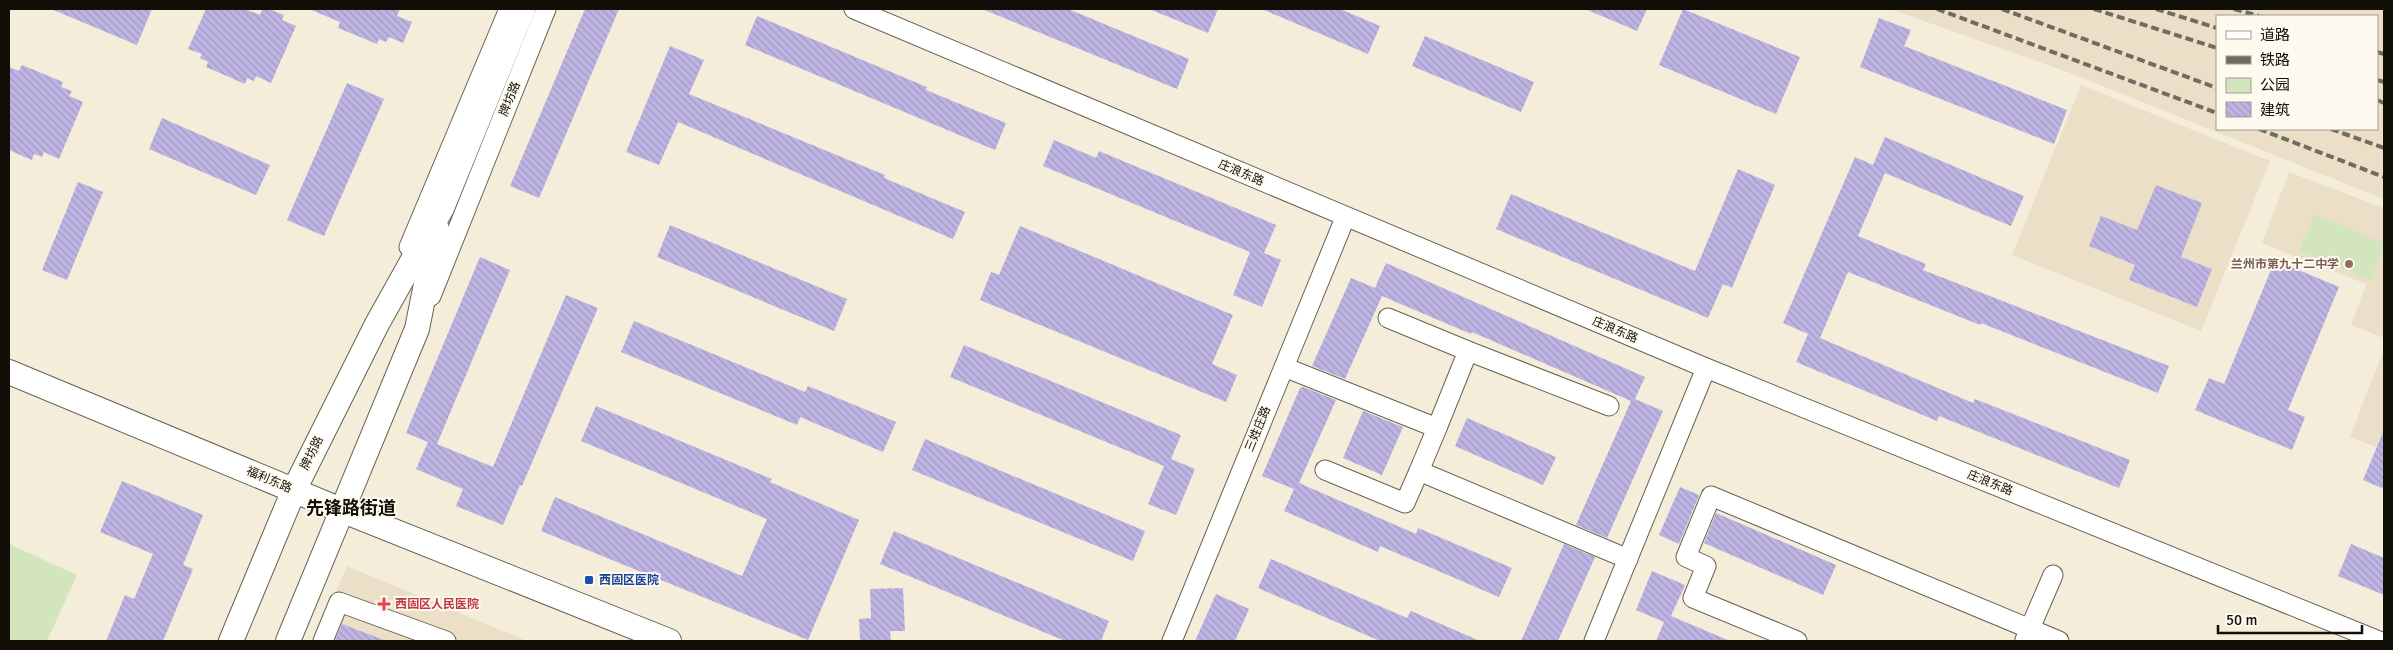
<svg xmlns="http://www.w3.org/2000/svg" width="2393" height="650" font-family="Signika,'Noto Sans SC',sans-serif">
<defs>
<pattern id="building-back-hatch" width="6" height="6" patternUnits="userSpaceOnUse" patternTransform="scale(1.25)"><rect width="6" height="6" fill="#bdb4e3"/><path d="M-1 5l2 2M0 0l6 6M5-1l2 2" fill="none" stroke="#a19ac1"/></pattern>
</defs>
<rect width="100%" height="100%" fill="#f4edda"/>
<g fill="#ebe0c7" fill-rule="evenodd">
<path d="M1890,9H2384V199L2070,73ZM2217,16H2377V129H2217Z"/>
<polygon points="2081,85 2270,161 2201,331 2012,255"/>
<polygon points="2289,172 2384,208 2384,338 2351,325 2366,284 2262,243"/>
<polygon points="2384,349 2384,450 2350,437"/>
<polygon points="347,566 527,641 315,641"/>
</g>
<g fill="#d3e5bc">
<polygon points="2314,214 2384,243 2371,280 2299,251"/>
<polygon points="9,544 77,575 47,641 9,641"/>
</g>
<g fill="url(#building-back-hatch)">
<polygon points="51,9 152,9 137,45"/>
<polygon points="206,9 245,9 260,15 262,9 269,9 284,15 282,20 296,26 271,83 256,76 254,81 247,78 245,84 206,67 208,62 200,58 202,54 188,49"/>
<polygon points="309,9 400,9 397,16 412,22 403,43 389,37 386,42 379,39 377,44 338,28 340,22"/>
<polygon points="585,9 619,9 539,198 510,186"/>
<polygon points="982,9 1068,9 1189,59 1177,89"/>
<polygon points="1149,9 1218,9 1208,33"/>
<polygon points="1262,9 1340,9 1380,26 1368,54"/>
<polygon points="1585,9 1647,9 1637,31"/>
<polygon points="1683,9 1800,57 1776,114 1659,65"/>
<polygon points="757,16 927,87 926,90 1006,123 995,150 745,45"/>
<polygon points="1879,18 1911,30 1904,46 2067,110 2054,144 1860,67"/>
<polygon points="1425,36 1534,82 1521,112 1412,66"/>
<polygon points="670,46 704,60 689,94 885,175 884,178 965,212 953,239 678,122 659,165 626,152"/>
<polygon points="22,65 63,82 61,87 72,91 69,96 83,102 59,159 44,152 42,157 34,154 32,160 9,150 9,67 19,71"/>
<polygon points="347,83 384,99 324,236 287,220"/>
<polygon points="162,118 270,165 256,195 149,149"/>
<polygon points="1885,137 2024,196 2011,226 1885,173 1858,236 1926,264 1923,270 2169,366 2158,393 1981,323 1980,325 1848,272 1820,338 1973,403 1975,399 2130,460 2119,488 1939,416 1937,421 1796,362 1808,334 1783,323 1855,157 1873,165"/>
<polygon points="1054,140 1096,158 1099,151 1276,225 1264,253 1281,260 1262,307 1233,295 1250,252 1043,166"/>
<polygon points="1738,169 1775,185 1732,288 1723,284 1708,318 1496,229 1511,194 1695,271"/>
<polygon points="78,182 103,192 67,280 42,270"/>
<polygon points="2156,185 2202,203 2181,257 2212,269 2197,307 2129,280 2135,265 2089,246 2101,216 2137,230"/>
<polygon points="670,225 847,299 834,331 657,257"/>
<polygon points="1020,226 1233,315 1212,364 1237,375 1226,402 980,300 991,272 999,275"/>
<polygon points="480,257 510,270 437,444 493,467 566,295 598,308 522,486 520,485 503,525 456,506 463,489 416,469 428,442 406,433"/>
<polygon points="2275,260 2339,287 2288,410 2305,417 2292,450 2195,410 2209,378 2224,384"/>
<polygon points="1386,263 1645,377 1635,399 1663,411 1607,538 1576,525 1631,401 1472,332 1471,334 1382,296 1345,379 1312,366 1351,278 1375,288"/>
<polygon points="634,321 805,392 808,386 896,422 883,452 800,417 797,425 621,352"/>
<polygon points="964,345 1181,435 1171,459 1195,469 1176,515 1148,504 1164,466 950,377"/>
<polygon points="1303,387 1336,400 1299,483 1416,534 1418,528 1512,568 1499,597 1380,546 1378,552 1284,511 1294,489 1262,476 1300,388"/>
<polygon points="596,406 772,479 770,482 859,520 808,640 541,531 555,497 742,576 767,519 581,441"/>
<polygon points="1363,411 1403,427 1382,475 1343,458"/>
<polygon points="1467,418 1556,457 1543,485 1455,446"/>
<polygon points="2384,430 2384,489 2363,480"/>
<polygon points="925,439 1145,531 1133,561 912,470"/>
<polygon points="122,481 203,515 183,565 193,569 163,641 106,641 125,595 134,599 153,554 100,532"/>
<polygon points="1680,487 1699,495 1679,544 1659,535"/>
<polygon points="1716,513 1836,565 1823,595 1704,543"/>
<polygon points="894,531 1109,621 1101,641 1065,641 880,564"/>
<polygon points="1564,544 1595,557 1558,641 1521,641"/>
<polygon points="2351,544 2384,558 2384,595 2338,576"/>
<polygon points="1271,559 1407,618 1411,611 1480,641 1380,641 1258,588"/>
<polygon points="1652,571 1685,585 1671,616 1730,641 1656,641 1664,622 1636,610"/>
<polygon points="903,588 905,631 890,631 891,641 860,641 859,619 871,618 870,589"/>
<polygon points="1216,594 1249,609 1235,641 1195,641"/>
<polygon points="342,624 384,640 384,641 335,641"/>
</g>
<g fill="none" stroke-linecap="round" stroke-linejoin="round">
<g stroke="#686252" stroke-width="21">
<g id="minor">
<polyline points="854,9 1706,368 2379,641"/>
<polyline points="409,247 509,9"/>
<polyline points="431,296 546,9"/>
<polyline points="1468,351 1609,406"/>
<polyline points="1284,367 1437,428 1468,351 1388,318"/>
<polyline points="1325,470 1405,503 1419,471 1628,559"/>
<polyline points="1419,471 1437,428"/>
<polyline points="2025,640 2053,575"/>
<polyline points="323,641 339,602 446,641"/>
<polyline points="1172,641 1345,218"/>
<polyline points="1594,641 1706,368"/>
<polyline points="1797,641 1693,598 1706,566 1686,557 1711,496 2059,641"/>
</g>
</g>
<g stroke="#686252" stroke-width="26">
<g id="major">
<polyline points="9,372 341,510 669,641"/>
<polyline points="231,641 294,490 377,324 442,208 523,9"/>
<polyline points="288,641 417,329 437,229"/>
</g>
</g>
<use href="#minor" stroke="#fff" stroke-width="19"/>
<use href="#major" stroke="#fff" stroke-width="24"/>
<g stroke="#706c60" stroke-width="4" stroke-dasharray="8 4" stroke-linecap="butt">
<polyline points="1937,9 2217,113"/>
<polyline points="2002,9 2217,88"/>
<polyline points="2094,9 2217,48"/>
<polyline points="2156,9 2217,28"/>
<polyline points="2234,9 2259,16"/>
<polyline points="2377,52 2384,54"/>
<polyline points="2377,80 2384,82"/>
<polyline points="2377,100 2384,103"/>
<polyline points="2259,129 2384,177"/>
<polyline points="2331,129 2384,148"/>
</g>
</g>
<circle fill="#8d6e63" stroke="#fffaef" stroke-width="2" cx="2349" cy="264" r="5"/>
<rect fill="#1a4fb4" stroke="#fffaef" stroke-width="2" x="584" y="575" width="10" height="10" rx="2.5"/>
<path fill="#e0444e" stroke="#fffaef" stroke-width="2" d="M381.5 596.5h5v5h5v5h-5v5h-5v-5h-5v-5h5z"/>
<g text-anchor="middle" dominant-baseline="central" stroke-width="4" stroke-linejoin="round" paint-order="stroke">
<g font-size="12" fill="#110f08" stroke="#fffaef">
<text transform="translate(510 99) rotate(-68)">牌坊路</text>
<text transform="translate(1241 173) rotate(23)">庄浪东路</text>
<text transform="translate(1615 330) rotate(23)">庄浪东路</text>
<text transform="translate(1258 429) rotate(-68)">三姓庄路</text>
<text transform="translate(312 453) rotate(-63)">牌坊路</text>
<text transform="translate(269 480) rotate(23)">福利东路</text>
<text transform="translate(1990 483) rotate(22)">庄浪东路</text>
</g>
<g font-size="12" font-weight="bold" fill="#785e54" stroke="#fffaef" text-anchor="end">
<text x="2339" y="264">兰州市第九十二中学</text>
</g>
<g font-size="12" font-weight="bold" fill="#164399" stroke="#fffaef" text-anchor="start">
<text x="599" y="580">西固区医院</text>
</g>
<g font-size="12" font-weight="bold" fill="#be3a42" stroke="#fffaef" text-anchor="start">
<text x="395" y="604">西固区人民医院</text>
</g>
<g font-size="18" font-weight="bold" fill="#110f08" stroke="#fffaef">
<text x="351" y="508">先锋路街道</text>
</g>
</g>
<rect width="2393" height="650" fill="none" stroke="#110f08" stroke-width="20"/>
<rect x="2216" y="15" width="162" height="115" fill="#fffaef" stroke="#a09c93"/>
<rect x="2226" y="31" width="25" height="8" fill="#ffffff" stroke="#a09c93"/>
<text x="2260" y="40" font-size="15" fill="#110f08">道路</text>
<rect x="2226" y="56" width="25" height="8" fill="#706c60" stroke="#a09c93"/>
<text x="2260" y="65" font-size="15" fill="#110f08">铁路</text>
<rect x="2226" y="78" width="25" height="15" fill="#d3e5bc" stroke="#a09c93"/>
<text x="2260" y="90" font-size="15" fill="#110f08">公园</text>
<rect x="2226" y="102" width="25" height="15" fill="url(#building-back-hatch)" stroke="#a09c93"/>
<text x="2260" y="115" font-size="15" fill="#110f08">建筑</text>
<path d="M2218 625v8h144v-8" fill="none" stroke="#110f08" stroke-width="2.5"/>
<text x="2226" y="625" font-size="15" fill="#110f08" stroke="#fffaef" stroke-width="4" paint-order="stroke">50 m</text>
</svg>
